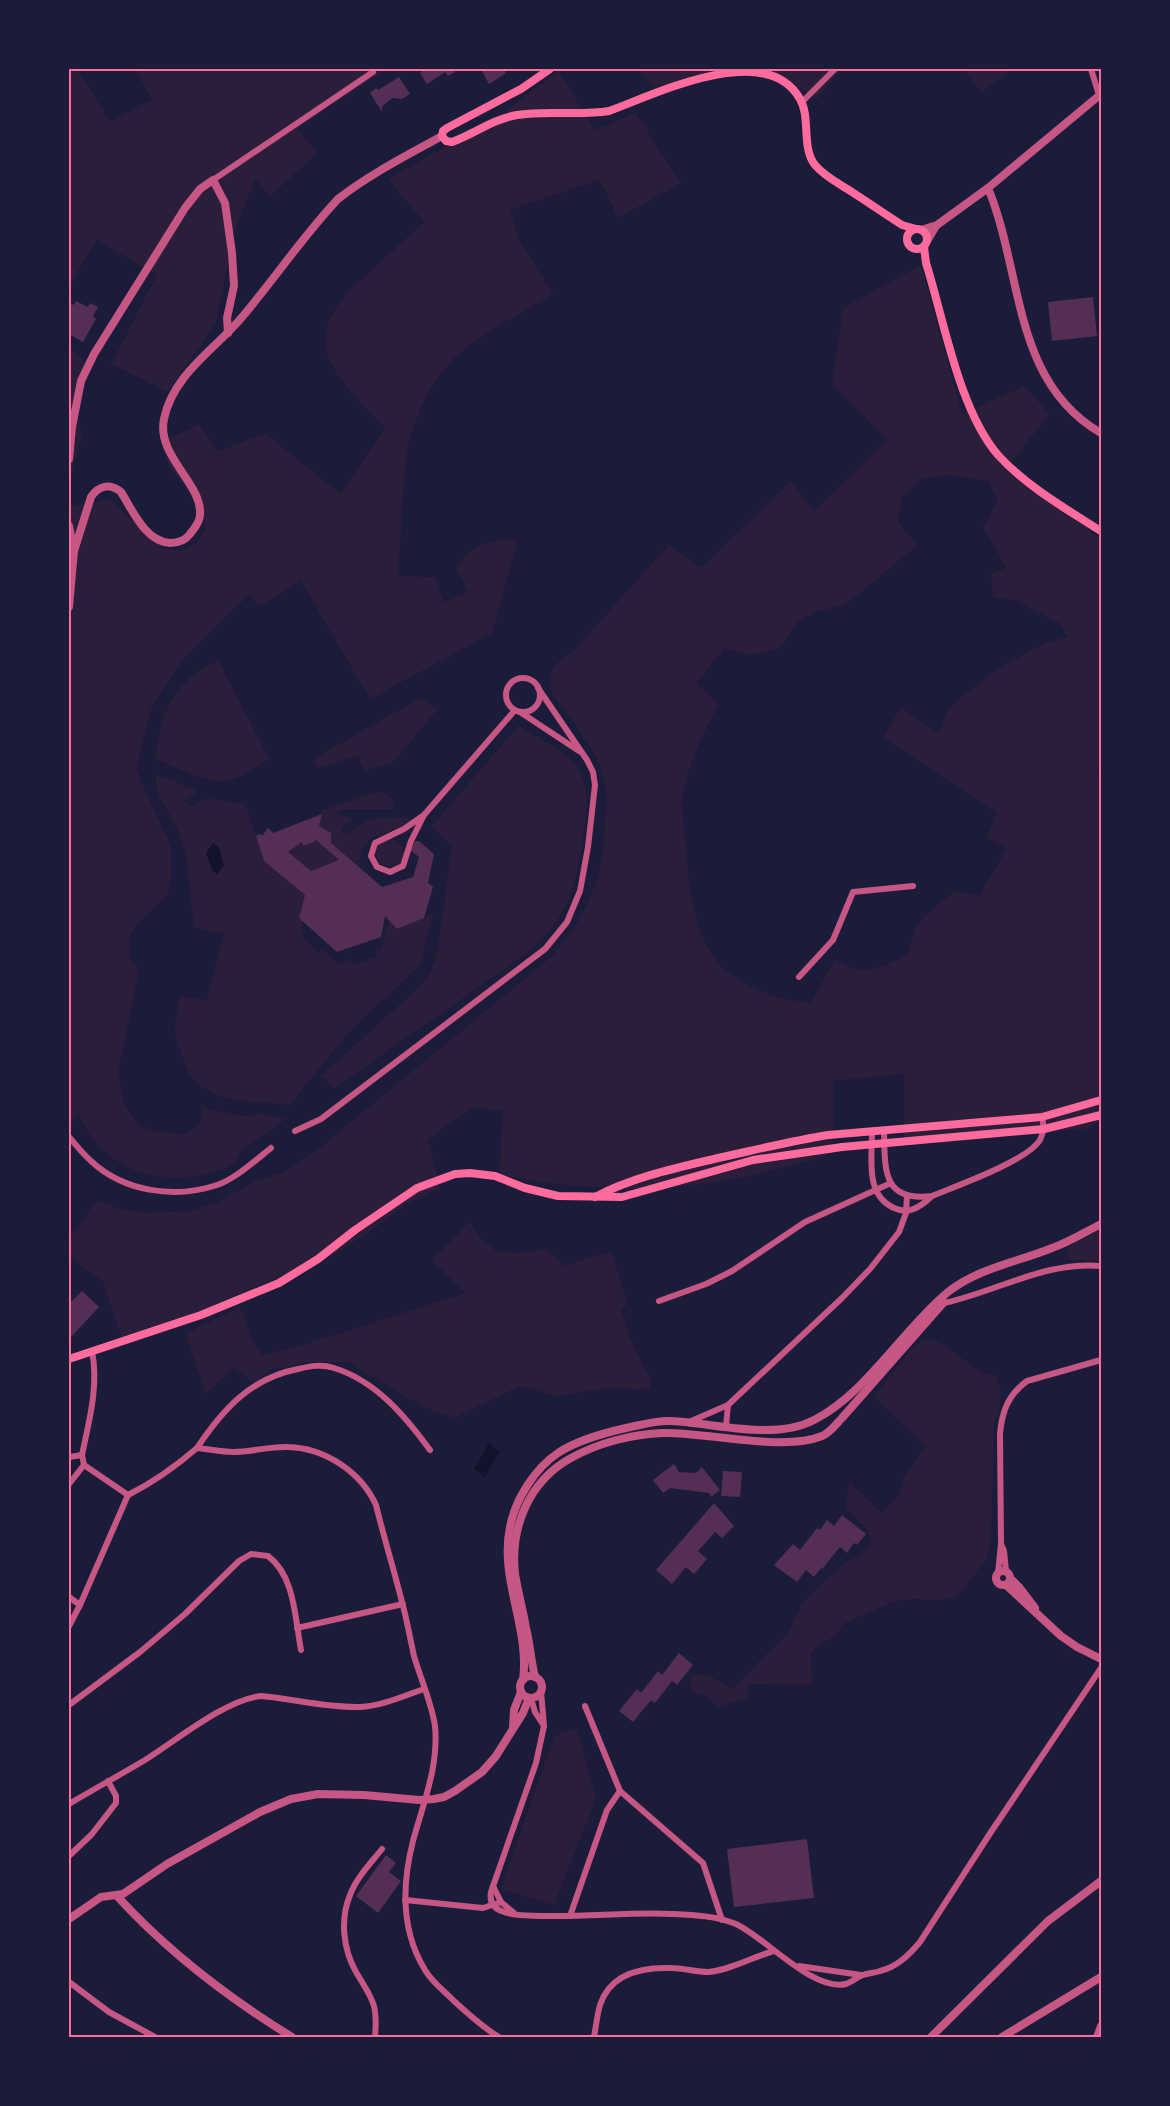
<svg xmlns="http://www.w3.org/2000/svg" width="1170" height="2106" font-family="'Archivo Narrow',sans-serif">
<rect width="100%" height="100%" fill="#1b1b3a"/>
<g fill="#2a1e3b" fill-rule="evenodd">
<polygon points="69,69 77,69 110,121 152,100 135,69 386,69 297,129 317,153 270,197 255,179 234,233 216,322 168,392 111,364 157,275 97,240 69,286"/>
<polygon points="637,69 707,69 712,75 661,95"/>
<polygon points="768,69 841,69 817,99"/>
<polygon points="964,69 1012,69 981,93"/>
<path d="M559,71L594,130L636,113L681,183L618,218L600,180L510,210L519,240L553,294C525,311 491,329 466,348C430,376 411,421 405,465L398,576L434,577L444,602L468,592L456,568C471,546 492,537 518,540L492,633L370,699L301,581L258,607L250,594L187,655L152,706L136,769L146,793L171,846V883L166,897L138,923L131,933L129,939L130,957L139,970L118,1074L125,1107L138,1125L158,1132L187,1134C198,1125 205,1122 201,1107L243,1116L261,1114L286,1119L239,1153L234,1164C177,1192 104,1178 79,1114L69,1124V507L110,499L163,548L180,551L196,544L205,529L203,512L169,466L161,442L200,424L216,452L265,433L340,494L385,428C369,410 345,389 334,369C309,324 344,296 374,268C390,253 407,237 424,222L388,179L493,120Z"/>
<path d="M921,265L962,414L1024,386L1050,414L1008,466L1101,540V764L1096,771L1101,777V1121L1086,1129L904,1141V1074L833,1081V1153C721,1191 616,1198 500,1175L502,1111L472,1107L428,1140L440,1188L407,1204L371,1231L336,1253L123,1343L103,1282L69,1256V1240L96,1200L121,1209L147,1213L189,1211L217,1203L255,1181L284,1172L312,1154L551,957C578,927 597,892 603,852C605,842 604,831 605,820C607,802 607,784 600,766C591,743 565,712 550,690C548,672 556,660 572,652L669,545L701,568L791,481L814,512L887,440L832,383L843,308ZM949,475L988,481L998,500L983,527L1006,568L991,574L993,597L1015,600L1059,623L1068,637L1044,643L1003,666L959,698L947,711L938,734L901,707L883,737L997,812L987,838L1007,848L979,896L954,891L917,923L907,955C880,968 863,977 835,960L810,1003C714,989 694,947 687,857C686,840 680,808 683,793C689,761 704,733 719,704L696,683L724,648L749,655L778,649L798,622L815,612L845,605L918,545L898,522L901,499L920,479Z"/>
<polygon points="69,348 91,366 77,413 82,435 69,482"/>
<path d="M218,660L269,759C259,766 239,779 227,781C206,784 175,767 156,759C157,729 167,698 190,678C198,671 209,666 218,660Z"/>
<polygon points="420,698 438,709 393,762 365,771 358,756 317,768 313,759"/>
<path d="M519,725C539,739 568,751 580,773C591,791 587,811 584,831C576,885 571,916 527,953L335,1088L320,1077L419,987L430,972L437,955L452,845L431,827Z"/>
<path d="M156,775L192,788L197,793L184,800L192,807L206,798L245,804L264,861L305,895L299,918L303,922L301,929L305,933L302,936L319,952L322,949L338,964L351,959L352,965L377,957L375,952L381,950L389,921L397,929L433,914L420,965L349,1032L290,1105C248,1100 194,1106 182,1055C180,1047 175,1042 175,1033C175,1021 178,1008 179,996L207,1000L224,934L194,927L186,855L177,828L159,796L156,785Z"/>
<path d="M376,792C387,791 396,798 393,809H344L334,814L352,818L351,822L341,828L343,833H349C372,813 379,819 407,817L410,820C389,841 363,824 359,867L331,843V833L319,826L323,810Z"/>
<circle cx="390" cy="853" r="14"/>
<polygon points="316,840 339,860 311,871 288,852 302,842 304,846 314,842"/>
<polygon points="470,1221 479,1236 497,1252 521,1253 547,1249 564,1266 611,1251 628,1304 621,1310 628,1328 628,1335 651,1380 651,1391 644,1388 637,1390 615,1387 557,1396 520,1386 454,1418 423,1407 348,1362 305,1362 284,1368 273,1368 254,1382 234,1368 206,1393 185,1334 240,1307 253,1341 263,1355 306,1344 465,1293 432,1260"/>
<polygon points="1101,1230 1101,1261 1069,1260 1068,1246"/>
<polygon points="923,1339 938,1342 982,1372 996,1376 1001,1392 999,1410 994,1423 992,1510 990,1543 987,1558 966,1586 956,1596 939,1600 911,1599 893,1602 843,1624 835,1636 821,1644 811,1653 812,1685 749,1684 747,1698 718,1707 706,1696 691,1691 691,1675 708,1675 733,1689 764,1656 786,1637 802,1603 844,1563 859,1556 871,1544 868,1530 846,1509 849,1482 881,1512 898,1496 905,1475 926,1447 874,1396 910,1351"/>
<polygon points="577,1728 596,1799 554,1905 501,1889 554,1736"/>
</g>
<g fill="#12122b">
<polygon points="213,843 219,848 224,865 217,874 212,870 206,853"/>
<polygon points="489,1443 499,1452 485,1477 474,1469"/>
</g>
<g fill="#542f53" fill-rule="evenodd">
<polygon points="420,69 453,69 455,72 448,76 445,72 427,84 420,73 422,72"/>
<polygon points="481,69 504,69 506,73 489,84"/>
<polygon points="399,77 410,94 402,99 392,98 382,107 382,112 370,93 376,88 378,90"/>
<polygon points="1093,297 1097,336 1052,341 1048,302"/>
<polygon points="76,301 88,307 90,303 98,307 93,316 96,319 83,342 69,334 69,302 74,305"/>
<path d="M322,814L319,826L331,833V843L382,887L413,877L419,857L411,851L415,841H419L434,854L428,883L433,887L424,918L397,929L385,916L381,937L337,952L299,918L305,895L264,861L256,836L259,834L263,835L268,828L273,833ZM316,840L339,860L311,871L288,852L302,842L303,846L314,842Z"/>
<polygon points="82,1291 99,1307 71,1337 69,1335 69,1304"/>
<polygon points="674,1464 679,1472 696,1473 702,1467 720,1490 711,1497 709,1493 670,1488 663,1493 653,1480"/>
<polygon points="723,1471 742,1472 740,1497 721,1496"/>
<polygon points="714,1503 734,1526 722,1538 715,1532 698,1551 707,1559 694,1574 686,1567 672,1584 656,1570"/>
<polygon points="842,1515 866,1534 857,1545 854,1543 847,1553 840,1547 822,1569 821,1568 814,1577 806,1570 797,1582 774,1565 793,1544 800,1550 817,1528 820,1530 827,1520 834,1526"/>
<polygon points="679,1653 693,1665 677,1685 672,1681 655,1703 651,1700 633,1722 619,1711 637,1689 641,1693 658,1671 662,1675"/>
<polygon points="807,1839 814,1898 734,1907 727,1849"/>
<polygon points="386,1855 396,1863 389,1872 401,1881 378,1913 356,1896"/>
</g>
<g fill="none" stroke-linecap="round" stroke-linejoin="round">
<g stroke="#c65784" stroke-width="6">
<polyline points="1091,69 1099,95"/>
<polyline points="802,102 835,69"/>
<polyline points="213,180 373,72"/>
<circle cx="523" cy="695" r="17"/>
<polyline points="520,712 579,751"/>
<polygon points="424,815 411,841 403,866 390,872 377,867 371,856 375,843 404,829"/>
<polyline points="424,815 515,710"/>
<polyline points="799,977 833,940 853,892 913,886"/>
<polyline points="295,1131 321,1119 545,949 567,922 580,891 588,847 595,785 593,772 587,760 538,688"/>
<path d="M884,1131C885,1170 882,1202 932,1196C956,1186 1027,1161 1040,1140C1044,1132 1044,1126 1042,1117"/>
<path d="M872,1132C872,1159 865,1195 894,1208C909,1215 920,1207 931,1197"/>
<path d="M69,1137C76,1145 83,1154 91,1161C124,1192 175,1199 217,1185C235,1179 256,1160 271,1148"/>
<polyline points="659,1301 706,1284 732,1271 805,1222 891,1183"/>
<path d="M940,1304C995,1293 1043,1261 1101,1266"/>
<path d="M92,1351C99,1386 89,1421 82,1455L84,1465L128,1495"/>
<polyline points="689,1422 728,1405 842,1298 870,1269 899,1232 906,1213 907,1196"/>
<polyline points="726,1426 728,1405"/>
<path d="M197,1448C223,1409 251,1378 298,1369C311,1366 322,1364 334,1368C376,1381 405,1416 430,1450"/>
<polyline points="69,1457 82,1455"/>
<polyline points="69,1484 84,1465"/>
<path d="M128,1495C154,1482 175,1467 197,1448C209,1449 221,1452 233,1452C252,1452 270,1446 288,1447C325,1448 361,1472 376,1505C384,1538 394,1570 402,1602C407,1620 410,1638 414,1656C420,1677 432,1704 435,1726C439,1766 423,1804 413,1841C402,1884 401,1931 425,1970C432,1982 443,1990 453,2000C467,2013 482,2027 499,2037"/>
<polyline points="1001,1544 1004,1551 1006,1571"/>
<path d="M998,1573L1001,1544L1000,1434C1002,1411 1008,1395 1027,1381L1101,1360"/>
<polyline points="69,1597 80,1605"/>
<polyline points="69,1626 80,1605 128,1495"/>
<polyline points="297,1628 403,1604"/>
<path d="M541,1691L544,1726L536,1763L491,1892C489,1903 494,1909 504,1912C517,1917 532,1915 545,1916C588,1917 631,1912 673,1914C695,1915 716,1916 736,1924C766,1938 813,1992 846,1984C852,1982 857,1977 863,1975C868,1973 875,1973 880,1971C897,1967 909,1955 920,1942L989,1835L1101,1668"/>
<polyline points="531,1698 535,1712 544,1726"/>
<path d="M69,1705L140,1652L185,1614L239,1561L251,1554L268,1556C295,1576 295,1619 301,1650"/>
<polyline points="585,1706 620,1791 703,1863 722,1920"/>
<path d="M69,1804C94,1789 120,1775 145,1760C177,1740 225,1700 261,1696C294,1699 327,1708 360,1707C382,1706 403,1696 424,1689"/>
<polyline points="69,1856 92,1834 116,1803 116,1796 108,1781"/>
<polyline points="493,1886 501,1902 514,1913"/>
<polyline points="405,1900 483,1908 501,1902"/>
<polyline points="570,1916 607,1810 620,1791"/>
<polyline points="799,1966 861,1975"/>
<polyline points="69,1982 109,2012 155,2037"/>
<path d="M375,2037C378,2003 372,1999 356,1972C343,1949 340,1919 350,1895C356,1878 371,1863 382,1849"/>
<path d="M594,2037C596,2027 597,2015 600,2005C610,1974 641,1967 671,1968C683,1968 696,1972 708,1972C731,1970 752,1957 774,1951"/>
</g>
<g stroke="#c65784" stroke-width="8">
<path d="M988,188C1023,272 1012,382 1101,433"/>
<polyline points="921,230 937,225 988,188 1101,94"/>
<polyline points="927,241 936,226"/>
<polyline points="69,459 72,427 81,381 94,354 185,208 200,189 213,180 225,203 232,253 234,286 227,318 228,333"/>
<polyline points="69,526 74,551 69,607"/>
<path d="M74,551L91,497C99,485 111,483 121,492C133,511 145,541 170,543C178,543 185,541 190,534C194,529 200,522 200,515C203,484 156,456 164,419C173,374 216,349 243,316C275,278 304,235 338,199C370,174 406,156 442,136"/>
<circle cx="1003" cy="1578" r="7"/>
<polyline points="1011,1579 1019,1587 1035,1608"/>
<polyline points="1006,1585 1061,1636 1077,1647 1101,1659"/>
<circle cx="531" cy="1687" r="11"/>
<path d="M535,1677C531,1661 530,1644 526,1628C523,1610 518,1592 515,1574C510,1527 529,1481 571,1458C598,1443 632,1434 663,1433C707,1432 783,1452 822,1436C830,1433 836,1424 842,1418L944,1302"/>
<path d="M523,1680C530,1628 499,1579 510,1527C515,1500 535,1468 558,1453C577,1440 604,1433 626,1428C641,1425 656,1420 671,1421C715,1423 774,1441 814,1420C867,1393 903,1329 948,1292C978,1268 1018,1262 1052,1248C1069,1242 1085,1232 1101,1224"/>
<polyline points="513,1727 514,1710 521,1692"/>
<path d="M117,1896C169,1953 227,1997 292,2037"/>
<polyline points="69,1919 101,1897 123,1894 167,1864 260,1812 291,1799 318,1794 364,1795 419,1800 434,1799 444,1797 455,1791 482,1772 496,1756 523,1713 529,1698"/>
<polyline points="931,2037 1048,1921 1101,1881"/>
<polyline points="1002,2037 1101,1977"/>
<polyline points="1097,2037 1101,2026"/>
</g>
<g stroke="#ff6b9d" stroke-width="8">
<path d="M550,69L521,89L447,128L443,131L442,136L446,141L452,142C474,134 493,119 517,115C547,110 579,116 609,111C656,94 766,39 800,99C811,118 801,147 815,165C825,177 840,184 852,192C869,203 885,214 902,225L916,229"/>
<circle cx="917" cy="239" r="10"/>
<path d="M924,247L926,263C944,320 959,410 998,455C1026,486 1066,509 1101,531"/>
<path d="M595,1197C633,1177 676,1168 718,1158C755,1150 791,1141 828,1135L1042,1117L1101,1100"/>
<polyline points="69,1359 201,1315 279,1283 318,1259 355,1230 417,1188 455,1174 470,1173 495,1176 525,1188 558,1196 622,1197 753,1160 842,1147 1044,1129 1101,1115"/>
</g>
</g>
<rect width="1170" height="2106" fill="none" stroke="#1b1b3a" stroke-width="141"/>
<rect x="70" y="70" width="1030" height="1966" fill="none" stroke="#ff6b9d" stroke-width="2"/>
</svg>
